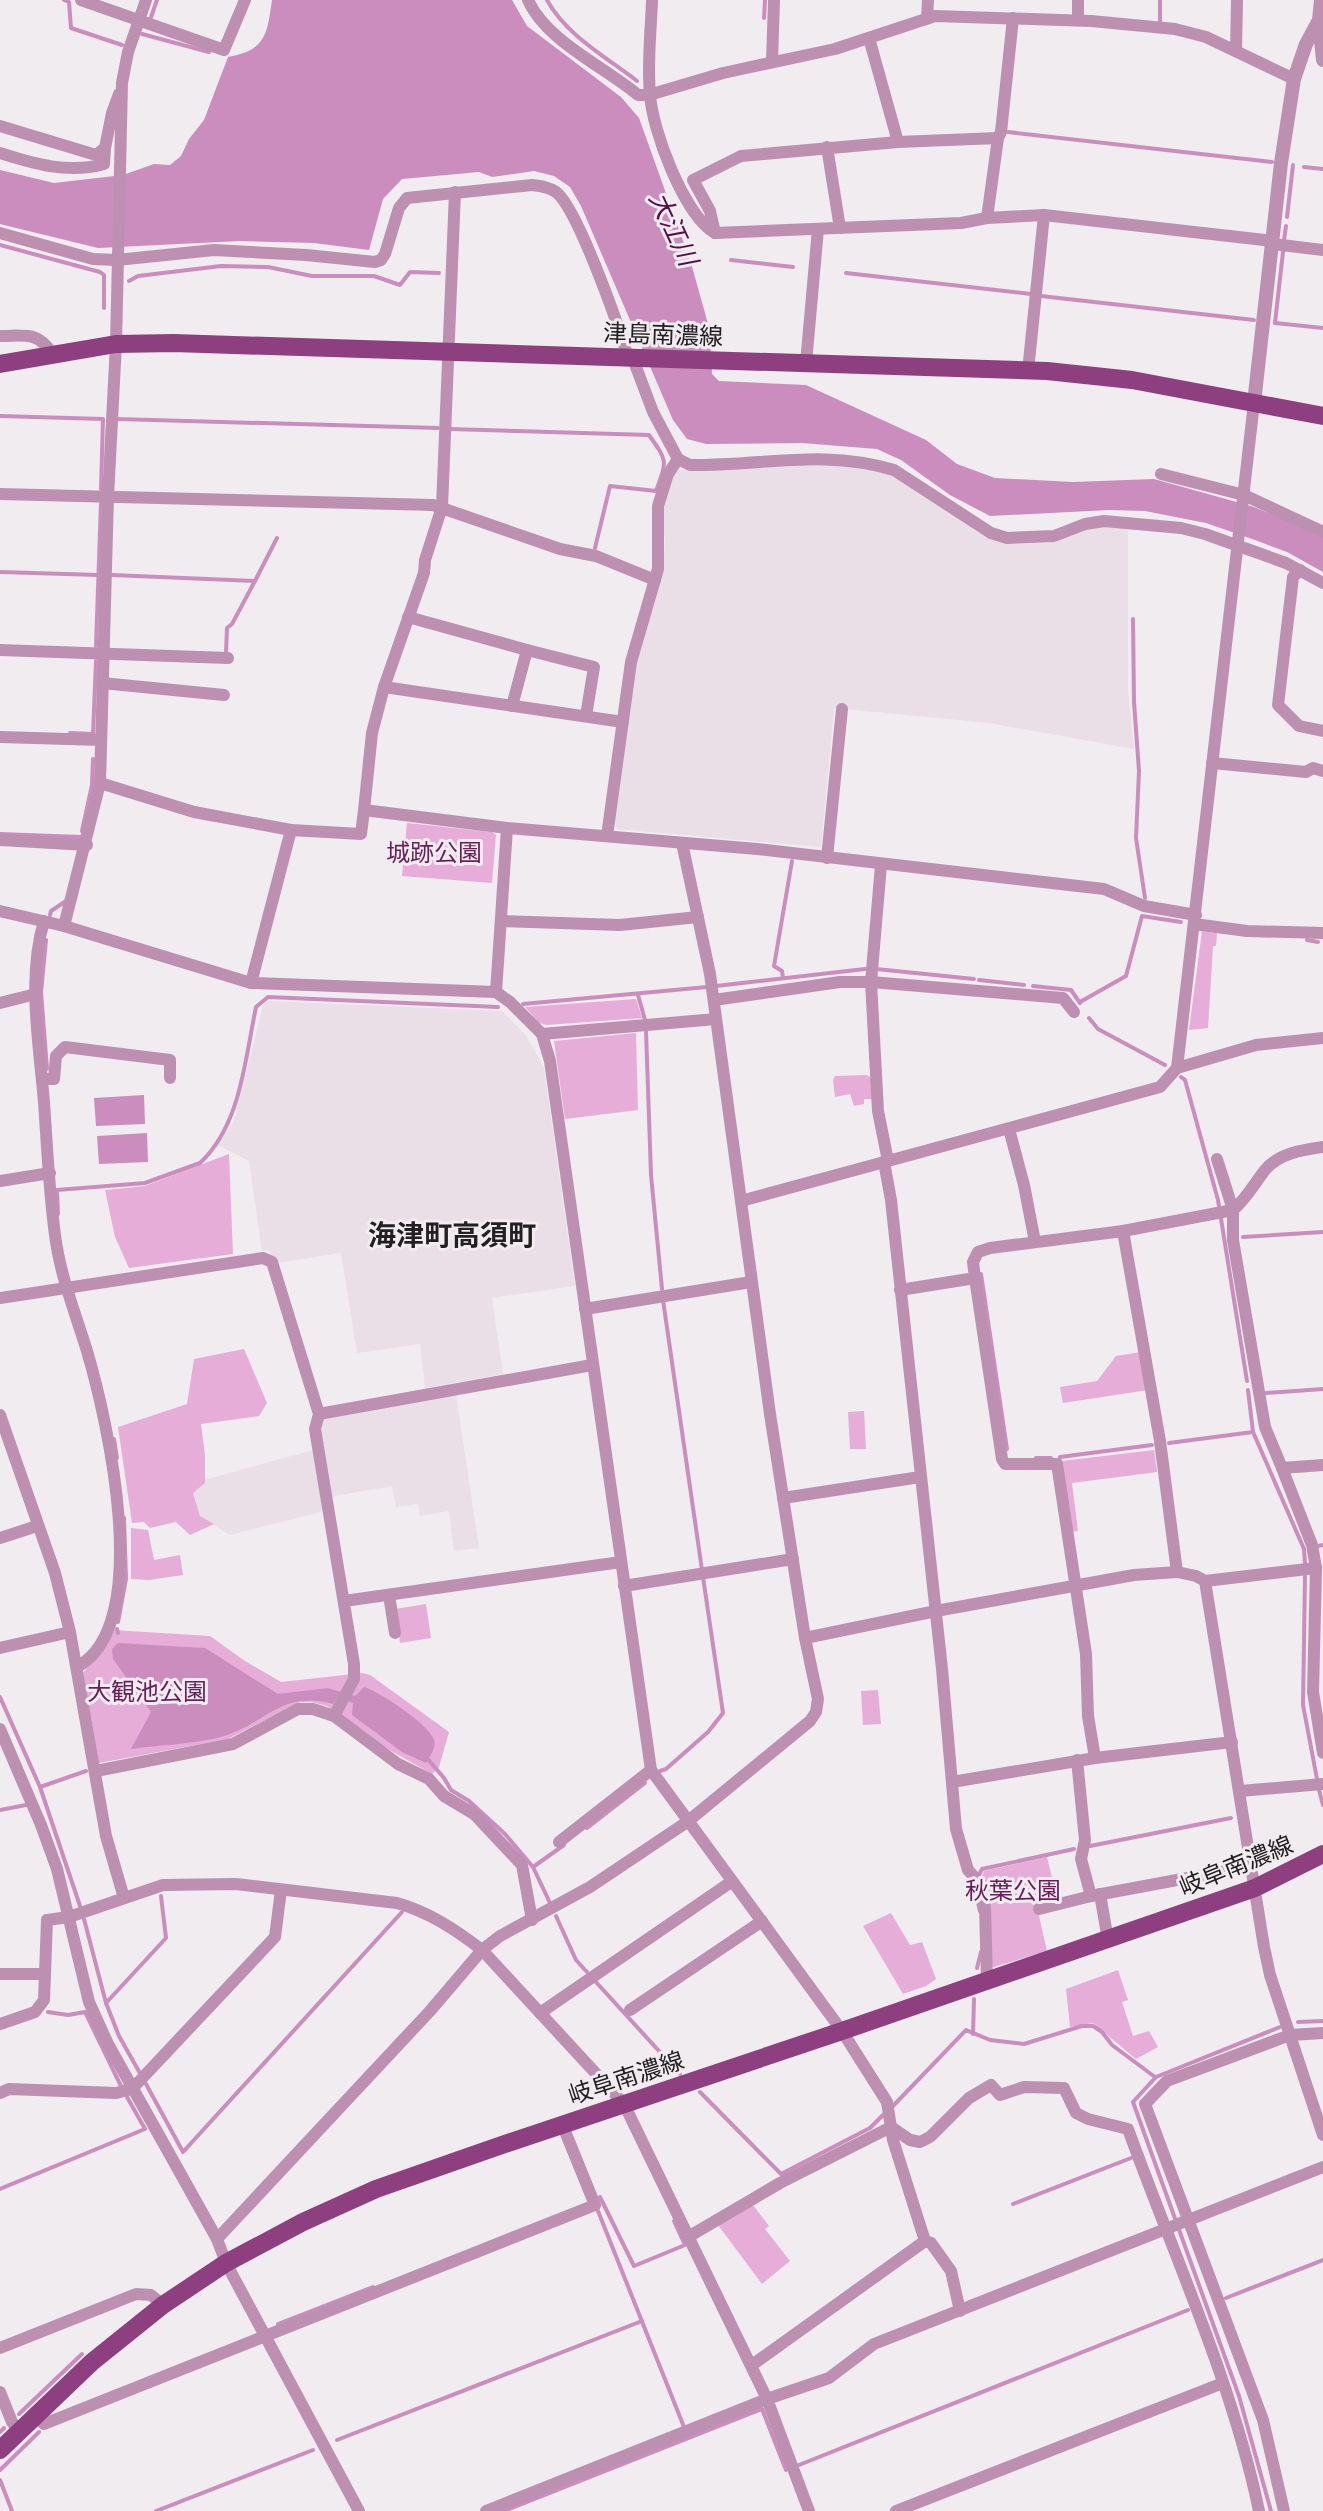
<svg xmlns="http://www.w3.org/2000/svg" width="1323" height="2511" font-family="'Nunito Sans','Noto Sans JP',sans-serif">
<rect width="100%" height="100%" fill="#f1ecf0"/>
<g fill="#eadee7">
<polygon points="801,463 846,466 891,474 997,538 1085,527 1128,526 1128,691 1134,749 989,723 834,708 821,847 618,829 614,824 636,662 663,570 665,540 660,508 671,474 679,470"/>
<polygon points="269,1001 502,1011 526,1035 544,1068 575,1286 492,1298 503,1374 425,1388 420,1344 357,1353 341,1253 276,1263 272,1254 267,1250 262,1251 249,1161 218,1145 234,1121 263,1006"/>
<polygon points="456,1394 479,1548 454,1551 449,1511 420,1516 418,1504 396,1507 392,1486 334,1496 320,1512 230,1535 200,1516 193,1493 200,1481 324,1447 320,1428 322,1420"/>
</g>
<g fill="#e6add9">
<polygon points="407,823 492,832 496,835 492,883 402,876"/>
<polygon points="1202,931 1217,933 1216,946 1213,946 1208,1028 1189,1030"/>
<polygon points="636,999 642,1018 547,1025 539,1023 525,1007"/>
<polygon points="636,1033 638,1110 565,1119 554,1041"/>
<polygon points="867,1075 871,1078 873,1099 864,1099 864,1104 854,1106 850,1094 835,1097 833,1080 835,1076"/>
<polygon points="229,1154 233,1254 129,1268 115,1237 105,1190 145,1186"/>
<polygon points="244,1349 267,1403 259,1416 201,1424 205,1455 205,1483 193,1493 200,1516 214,1524 190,1535 176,1522 150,1528 144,1522 132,1523 118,1427 187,1404 194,1359"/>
<polygon points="1141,1352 1148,1390 1063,1403 1060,1387 1097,1381 1116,1356"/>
<polygon points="864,1411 866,1449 850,1449 848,1412"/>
<polygon points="1154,1450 1157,1472 1072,1483 1078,1531 1071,1532 1062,1461"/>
<polygon points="131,1528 148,1530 154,1560 180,1555 183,1575 149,1580 131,1579"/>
<polygon points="426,1604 431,1638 400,1643 395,1609"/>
<polygon points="113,1630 210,1636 245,1661 281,1682 362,1673 370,1675 449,1732 439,1767 432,1774 374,1741 327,1706 312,1702 300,1702 228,1739 99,1763 83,1673"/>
<polygon points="878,1690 881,1724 863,1725 861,1691"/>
<polygon points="1047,1857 1058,1902 1037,1907 1047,1951 994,1967 990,1965 982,1876 984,1871"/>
<polygon points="891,1913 910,1945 922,1942 936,1979 926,1986 903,1994 863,1926"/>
<polygon points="1118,1970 1128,2000 1122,2002 1133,2036 1149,2031 1158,2047 1136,2059 1093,2023 1070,2027 1066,1989"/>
<polygon points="753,2205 769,2226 765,2229 790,2261 762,2284 718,2225"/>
</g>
<g fill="#cb8dbd">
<path d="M272,0H512L527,26L621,97L639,118L691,263L710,331L712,374L719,381L806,385L926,440L957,464L995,478L1073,482L1154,479L1251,506L1282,518L1323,538V572L1287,552L1255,540L1206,523L1145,511L1109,510L990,516L950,495L901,460L877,449L802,443L706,444L687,439L673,420L581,206L570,187L554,176L534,171L492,177L479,172L402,179L383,199L369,250L314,243L240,241L98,248L0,224V170L54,183L123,175L154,164L170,165L181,156L189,139L204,120L228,57C266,50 267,35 272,0Z"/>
<polygon points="144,1095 145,1124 96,1126 94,1098"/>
<polygon points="147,1133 148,1162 99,1164 97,1136"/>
<path d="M118,1643L205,1648L278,1694L328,1688L355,1696L364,1687C380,1692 429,1724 434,1740C436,1749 430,1756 426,1763L402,1752L352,1715L353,1703L337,1698L333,1704C281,1690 267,1723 224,1736C198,1744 159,1745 131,1749L151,1712L113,1659L112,1649Z"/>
</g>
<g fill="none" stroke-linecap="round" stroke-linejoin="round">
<g stroke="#cb8dbd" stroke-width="4">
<polyline points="64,0 69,2 71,28 122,45"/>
<path d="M547,0C566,35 606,57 637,81"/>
<polyline points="764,18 765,0"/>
<polyline points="150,20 157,0"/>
<polyline points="1160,21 1160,0"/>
<polyline points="142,34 209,52"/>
<polyline points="1008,132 1272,162"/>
<polyline points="1304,167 1323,169"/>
<polyline points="1287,217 1293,165"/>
<polyline points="1284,240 1286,226"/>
<polyline points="0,245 100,272 104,275 104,308"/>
<polyline points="731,260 793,267"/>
<polyline points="846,273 1031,294"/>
<polyline points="129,281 138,276 221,266 268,267 312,276 374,276 400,285 410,272 439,273"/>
<polyline points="1041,296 1254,320"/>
<polyline points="1275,323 1283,252"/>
<polyline points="1275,323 1323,328"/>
<polyline points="0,416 103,419 101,489"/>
<polyline points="117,419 438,428"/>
<path d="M449,429L649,435C668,462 667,460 656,491L610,486L595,548"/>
<polyline points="0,572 98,575"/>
<polyline points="112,575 255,581 277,538"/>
<polyline points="1133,619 1134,702 1139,771 1136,838 1145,898"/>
<polyline points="96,646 101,503"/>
<polyline points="226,652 227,628 232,624 255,581"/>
<polyline points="70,733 93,734"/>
<polyline points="93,734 96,661"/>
<polyline points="82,831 92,785 93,759"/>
<polyline points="0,834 81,837"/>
<polyline points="50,915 51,911 66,901"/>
<polyline points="46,940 41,992 47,1069"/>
<polyline points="1307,940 1318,942"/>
<polyline points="876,969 974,979"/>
<polyline points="783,978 782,971 774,966 792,861"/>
<polyline points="979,980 1024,985"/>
<polyline points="716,986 865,969"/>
<polyline points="1033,986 1071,990 1080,1003"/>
<polyline points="638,995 645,1020"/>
<polyline points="1080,1002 1126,976 1142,916 1181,922"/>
<polyline points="523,1004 707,987"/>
<polyline points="1089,1018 1098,1029 1165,1065"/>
<polyline points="646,1031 651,1175 662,1289"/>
<polyline points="1181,1077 1185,1080 1218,1200 1247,1381"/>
<path d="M58,1214L57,1190L145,1183L200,1163C241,1125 245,1059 256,1007L268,997L498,1007"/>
<polyline points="1243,1237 1323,1232"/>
<polyline points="981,1274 1007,1449"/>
<polyline points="663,1300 702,1570"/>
<polyline points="1248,1390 1253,1432 1304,1549 1305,1564"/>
<polyline points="1266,1393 1323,1389"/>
<polyline points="114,1439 117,1458"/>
<polyline points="1169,1443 1253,1432"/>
<polyline points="1060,1457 1152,1445"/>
<polyline points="1036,1458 1051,1458"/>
<polyline points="1318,1546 1323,1545"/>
<polyline points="1305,1576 1303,1705 1317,1779"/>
<polyline points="118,1622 126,1579 124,1518"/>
<polyline points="117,1629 118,1633"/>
<polyline points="0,1697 40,1787 80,1906"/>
<polyline points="426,1757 444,1778 451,1790 469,1801 505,1834 533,1867 550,1903"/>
<polyline points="660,1771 666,1769 708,1732 723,1713 703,1577"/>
<polyline points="40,1787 86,1771"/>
<polyline points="1319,1790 1323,1805"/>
<polyline points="0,1810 26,1805"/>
<polyline points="587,1828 645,1783"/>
<polyline points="1090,1846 1231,1818"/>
<polyline points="533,1867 564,1845"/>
<polyline points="980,1873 982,1869 1074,1849"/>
<polyline points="974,1886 980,1911"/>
<polyline points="556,1916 576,1960 587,1972"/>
<polyline points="84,1919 106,2003 119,2036 141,2075"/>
<polyline points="977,1968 981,1952"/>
<polyline points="595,1981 680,2074"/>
<polyline points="106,2003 166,1938 161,1896"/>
<polyline points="48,2012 68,2015 85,2012 121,2086"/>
<polyline points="1298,2022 1323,2021"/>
<polyline points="973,2034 974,1999"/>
<polyline points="146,2084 183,2152 402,1912"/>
<polyline points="700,2092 781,2174 870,2128 883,2115"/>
<polyline points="893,2106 966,2030 990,2040 1024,2044 1082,2026 1093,2026 1102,2032 1112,2045 1155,2077"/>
<polyline points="0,2189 145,2129 127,2097"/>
<polyline points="600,2197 634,2266 685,2245 674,2221"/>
<polyline points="1013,2204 1131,2158"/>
<polyline points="598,2211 684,2427"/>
<polyline points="1226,2298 1323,2260"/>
<polyline points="278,2324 373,2287"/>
<polyline points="19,2414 82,2354"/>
<polyline points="0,2432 4,2428"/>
<polyline points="337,2440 642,2321"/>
<polyline points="799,2465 1188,2310"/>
<polyline points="0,2470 39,2432"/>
<polyline points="0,2480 12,2511"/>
<polyline points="156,2511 313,2450"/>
<polyline points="504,2511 762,2409 786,2470"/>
<polyline points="1271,2511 1239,2396 1133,2102 1156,2077 1280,2027"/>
</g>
<g stroke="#bd90b2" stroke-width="12">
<polyline points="81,0 224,50 245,0"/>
<path d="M528,0C546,41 605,67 638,95H649L723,73L835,49L935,16L1091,21L1175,29L1206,37L1294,79"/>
<path d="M652,0C651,31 647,63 650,94C652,130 684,215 715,233L961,223L987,218L1044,215L1273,241"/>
<polyline points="927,18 928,0"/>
<polyline points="1078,20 1078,0"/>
<polyline points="869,38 898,142"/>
<polyline points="1236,51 1237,0"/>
<polyline points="772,62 774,0"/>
<polyline points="0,126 96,155 105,148 112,113 119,94"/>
<polyline points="998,138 1001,132 1013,18"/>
<polyline points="827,147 840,228"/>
<path d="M0,153C34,164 69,174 104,164L105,148"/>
<polyline points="455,192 442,507 425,560 424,573 384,687 372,733 364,810 507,828 757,849 1104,889 1144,906 1196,915"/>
<path d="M0,233L93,259L117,260L214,250L306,255L375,262L381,260L385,254L399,208L407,198L532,185C541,186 549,187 556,192C578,209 619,327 628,358"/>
<polyline points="715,233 710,211 693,180 741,156 898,142 998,138 987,218"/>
<polyline points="1273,244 1323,250"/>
<path d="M0,336C25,336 37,331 52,353"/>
<polyline points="806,363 818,229"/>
<polyline points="1028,371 1044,215"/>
<path d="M678,459L690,465H704C771,464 827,450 894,470L991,533L1007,538L1054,536L1085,524L1104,521L1181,528L1205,534L1286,563L1323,583"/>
<polyline points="1161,474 1244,495 1323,532"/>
<polyline points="0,494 433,505 560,549 596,556 655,580"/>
<polyline points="1300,570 1293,577 1278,705 1299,726 1323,731"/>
<polyline points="408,617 527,650 512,706"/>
<polyline points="0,650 228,658"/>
<polyline points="527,650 594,667 586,716"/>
<polyline points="102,683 224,695"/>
<polyline points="384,687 623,722"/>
<polyline points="0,737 101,740"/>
<polyline points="1212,763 1306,772 1313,768 1323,771"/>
<polyline points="100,783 194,812 291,830"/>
<polyline points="607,836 631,662 658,569 658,506 668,474 678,459 653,412 633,359"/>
<polyline points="0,840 87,845"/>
<polyline points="827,858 842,709"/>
<polyline points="881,865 871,982 878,1111 888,1161"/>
<polyline points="0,911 64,926 251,983 496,992 510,1002 542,1034 550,1061 651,1770 842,2031 887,2102 893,2140 925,2241 931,2243 951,2271 960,2311"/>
<path d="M44,921C27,978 39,1043 44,1102C47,1146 49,1191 55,1235C60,1275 75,1312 87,1351C107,1419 155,1625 77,1667"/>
<polyline points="501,921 620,925 698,917"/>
<polyline points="1194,924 1247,931 1323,933"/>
<polyline points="64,926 100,783 108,497 116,344 122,83 128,52 146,0"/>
<polyline points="251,983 291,830 361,834 364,810"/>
<polyline points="496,992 507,828"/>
<polyline points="714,1000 840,982 871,982 1063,998 1074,1012"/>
<polyline points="0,1003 36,994"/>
<polyline points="542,1034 716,1019"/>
<polyline points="1177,1068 1256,1045 1323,1038"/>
<polyline points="42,1079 54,1079 56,1056 65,1047 170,1060 170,1078"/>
<polyline points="1009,1129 1024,1185 1035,1242"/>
<polyline points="1217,1159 1233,1210 1233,1240 1265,1427 1282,1468 1323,1465"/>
<polyline points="884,1162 891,1200 942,1669 956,1829 968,1870 980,1883 985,1907 987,1980"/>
<polyline points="0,1181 50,1173"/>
<polyline points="741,1201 1160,1087 1177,1068 1254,403"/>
<polyline points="1123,1231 1160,1441 1177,1572"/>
<polyline points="975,1278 1002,1459 1005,1464 1057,1464 1086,1654 1088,1716 1095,1758"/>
<path d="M900,1290L975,1278L973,1262L978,1252L990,1248L1123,1231L1233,1210C1247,1198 1254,1184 1265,1170C1279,1153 1302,1150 1323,1147"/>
<polyline points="0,1298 263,1258 272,1262 319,1414 315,1429 354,1664 354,1679 334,1716"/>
<polyline points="585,1309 751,1282"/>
<polyline points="319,1414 592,1365"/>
<polyline points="0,1415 55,1573 70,1632 106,1836 124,1898"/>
<polyline points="1282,1468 1312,1545 1316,1568 1313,1692 1323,1753"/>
<polyline points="783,1498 920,1477"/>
<polyline points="0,1538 37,1526"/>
<polyline points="1205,1581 1316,1568"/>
<polyline points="624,1586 793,1559"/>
<polyline points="389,1595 395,1633"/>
<polyline points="344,1601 621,1562"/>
<polyline points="805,1638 936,1611 1134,1575 1177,1572 1196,1576 1205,1581 1264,1947 1270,1975 1323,2135"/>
<polyline points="0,1648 70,1632"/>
<polyline points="0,1729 41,1825 57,1869 89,2002 108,2044 217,2239"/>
<polyline points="1077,1760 1085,1840 1081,1859 1091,1896"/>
<polyline points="96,1771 233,1744 298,1709 313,1709 334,1716 398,1764 429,1779 444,1796 474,1814 522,1865 532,1920"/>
<polyline points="952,1782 1095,1758 1232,1742"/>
<polyline points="1240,1791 1323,1784"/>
<polyline points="559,1842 651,1770"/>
<polyline points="1100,1894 1108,1940"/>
<polyline points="1039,1909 1091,1896 1252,1866"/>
<polyline points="0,1974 45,1974"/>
<polyline points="630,2010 762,1921"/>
<polyline points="540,2013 731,1882"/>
<path d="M0,2024L35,2012L44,2000L47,1920L69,1917L163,1885L236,1884L397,1903C429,1912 456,1930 482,1950L624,2104L767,2399L809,2511"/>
<polyline points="0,2093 9,2089 116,2093 132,2089 275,1937 281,1890"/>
<path d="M688,2237L780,2183L891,2127L910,2140L920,2142L930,2137L969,2098L991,2085L1000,2095L1024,2087L1064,2088L1076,2113L1088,2119L1128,2129C1173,2254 1232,2381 1259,2511"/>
<polyline points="0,2348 136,2294 151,2295 163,2305"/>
<polyline points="752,2365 925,2241"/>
<polyline points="0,2392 12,2422 19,2431"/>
<polyline points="35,2416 44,2424 595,2205 562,2124"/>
<polyline points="359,2511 226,2263 217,2239 430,2011 482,1950 500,1936 590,1887 687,1822 810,1721 816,1712 818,1699 805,1638 770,1414 710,974 682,843"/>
<polyline points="486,2511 767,2399 829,2378 874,2344 1323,2167"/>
<polyline points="896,2511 1223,2383"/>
<polyline points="1284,2511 1263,2420 1145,2104 1167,2081 1290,2035 1323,2033"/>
</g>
<g stroke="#bd90b2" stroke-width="14">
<polyline points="1321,0 1319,20 1323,60"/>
<polyline points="1254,403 1281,163 1294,79 1306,44 1319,20"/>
</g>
<g stroke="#8d3f7f" stroke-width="18">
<polyline points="0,364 116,344 174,343 1047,371 1132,380 1323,416"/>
<polyline points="0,2450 92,2362 163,2305 226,2263 303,2222 376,2189 499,2146 842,2031 1255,1888 1323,1854"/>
</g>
</g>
<g text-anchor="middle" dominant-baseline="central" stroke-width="6" stroke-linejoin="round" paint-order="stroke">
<g font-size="24" fill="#222021" stroke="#f1ecf0">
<text transform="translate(663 335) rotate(2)">津島南濃線</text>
<text transform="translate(1236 1866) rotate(-22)">岐阜南濃線</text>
<text transform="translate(626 2078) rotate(-18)">岐阜南濃線</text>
</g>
<g font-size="24" fill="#671e5b" stroke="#f1ecf0">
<text x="434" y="853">城跡公園</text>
<text x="147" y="1692">大観池公園</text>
<text x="1013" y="1891">秋葉公園</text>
</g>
<g font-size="26" font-style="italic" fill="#570d4d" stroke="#f1ecf0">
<text transform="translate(673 229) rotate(65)">大江川</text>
</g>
<g font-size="28" font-weight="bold" fill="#222021" stroke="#f1ecf0">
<text x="452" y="1236">海津町高須町</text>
</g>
</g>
</svg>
